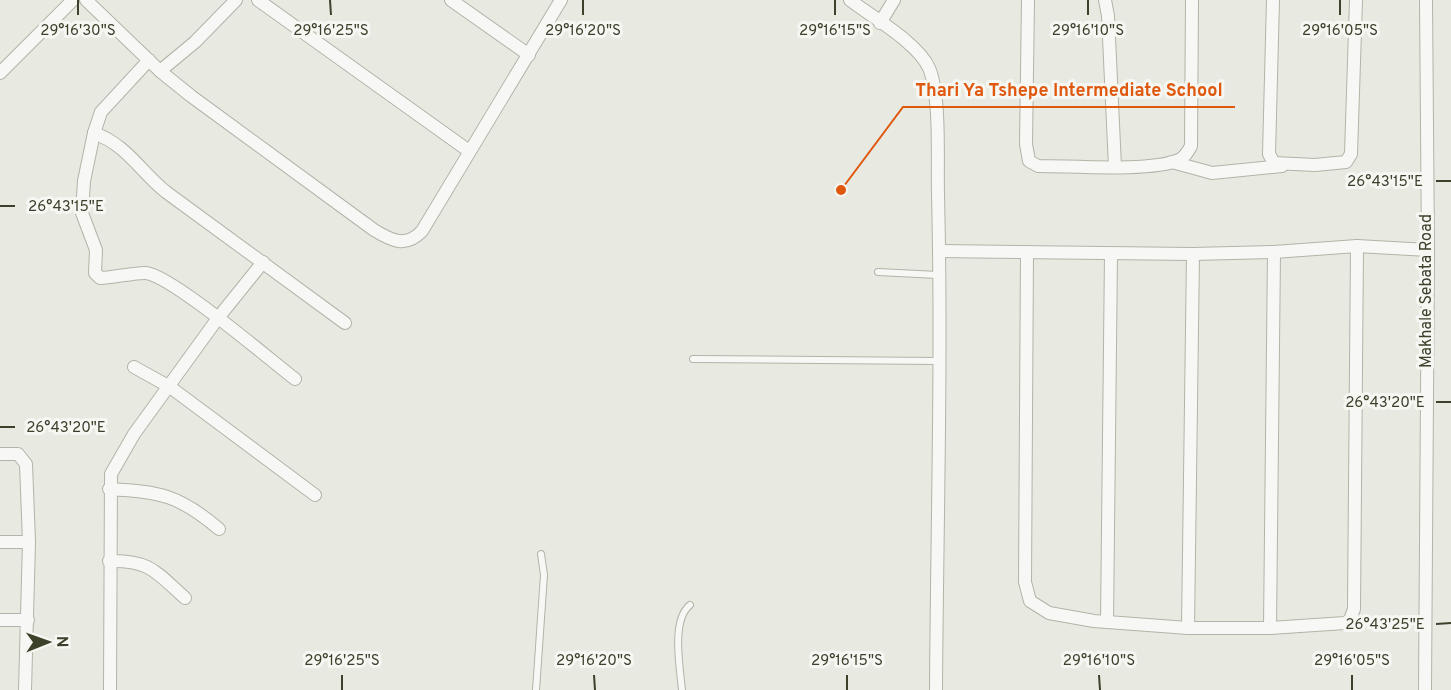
<svg xmlns="http://www.w3.org/2000/svg" width="1451" height="690" font-family="Overpass,sans-serif">
<rect width="100%" height="100%" fill="#e8eae2"/>
<g fill="none" stroke-linecap="round" stroke-linejoin="round">
<g stroke="#b1b4a7" stroke-width="8">
<g id="service">
<polyline points="878,272 938,275"/>
<polyline points="693,359 938,361"/>
<polyline points="536,690 544,575 541,554"/>
<path d="M682,690C680,668 671,620 690,605"/>
</g>
</g>
<g stroke="#b1b4a7" stroke-width="14">
<g id="minor">
<path d="M86,0L160,71L191,96L374,230C392,241 406,248 422,231L561,0"/>
<polyline points="258,0 469,151"/>
<polyline points="451,0 529,55"/>
<path d="M850,0C872,17 918,43 929,68C941,96 937,162 938,194C942,359 937,525 936,690"/>
<path d="M1028,0L1026,144L1029,161L1038,166C1072,166 1150,172 1179,160C1185,157 1188,152 1191,146L1192,0"/>
<polyline points="1105,0 1108,16 1115,167"/>
<polyline points="1273,0 1269,154 1274,163 1315,165 1346,162 1351,154 1356,0"/>
<polyline points="880,23 894,0"/>
<path d="M149,60L101,112L94,133L84,181L82,213L96,250L95,273L100,278C111,278 138,272 146,273C172,276 269,359 295,379"/>
<polyline points="160,71 195,42 236,0"/>
<polyline points="0,73 73,0"/>
<path d="M94,133C127,145 140,171 166,192L345,323"/>
<polyline points="1172,162 1212,173 1282,166"/>
<polyline points="939,251 1193,254 1274,252 1357,246 1428,250"/>
<polyline points="1027,252 1025,582 1030,601 1049,613 1094,621 1188,628 1270,628 1345,623 1350,620 1354,609 1357,246"/>
<polyline points="134,367 170,387 315,495"/>
<polyline points="0,454 18,454 26,464 29,542 25,690"/>
<path d="M109,489C161,492 179,495 219,529"/>
<polyline points="0,542 29,542"/>
<path d="M109,561C150,560 156,572 185,598"/>
<polyline points="0,620 28,620"/>
<polyline points="1107,622 1111,254"/>
<polyline points="1188,628 1193,254"/>
<polyline points="1270,628 1274,252"/>
<polyline points="110,690 111,474 134,434 218,318 263,262"/>
<polyline points="1425,690 1428,250 1426,0"/>
</g>
</g>
<use href="#service" stroke="#f7f8f5" stroke-width="6"/>
<use href="#minor" stroke="#f7f8f5" stroke-width="12"/>
</g>
<path fill="none" stroke="#3b412b" stroke-width="2" d="M78,0V15M330,0L331,15M583,0V15M835,0V15M1088,0V15M1340,0V15M1436,181H1451M0,206H15M1436,402H1451M0,427H15M1436,624L1451,623M342,675V690M594,675L595,690M847,675V690M1099,675L1100,690M1352,675V690"/>
<g text-anchor="middle" dominant-baseline="central" stroke-width="6" stroke-linejoin="round" paint-order="stroke">
<g font-size="16" fill="#3b412b" stroke="#f6f7f2">
<text transform="translate(1427 291) rotate(-90)">Makhale Sebata Road</text>
</g>
</g>
<g font-size="15" text-anchor="middle" fill="#3b412b" stroke="#f6f7f2" stroke-width="6" stroke-linejoin="round" paint-order="stroke">
<text x="78" y="35">29°16'30"S</text>
<text x="331" y="35">29°16'25"S</text>
<text x="583" y="35">29°16'20"S</text>
<text x="835" y="35">29°16'15"S</text>
<text x="1088" y="35">29°16'10"S</text>
<text x="1340" y="35">29°16'05"S</text>
<text x="1385" y="186">26°43'15"E</text>
<text x="66" y="211">26°43'15"E</text>
<text x="1385" y="407">26°43'20"E</text>
<text x="66" y="432">26°43'20"E</text>
<text x="1385" y="629">26°43'25"E</text>
<text x="342" y="665">29°16'25"S</text>
<text x="594" y="665">29°16'20"S</text>
<text x="847" y="665">29°16'15"S</text>
<text x="1099" y="665">29°16'10"S</text>
<text x="1352" y="665">29°16'05"S</text>
</g>
<path fill="none" stroke="#df580e" stroke-width="2" d="M841 190L903 107H1235"/>
<circle fill="#df580e" stroke="#f6f7f2" stroke-width="2" cx="841" cy="190" r="6"/>
<g font-size="18" text-anchor="middle" font-weight="bold" fill="#df580e" stroke="#f6f7f2" stroke-width="6" stroke-linejoin="round" paint-order="stroke">
<text x="1069" y="96">Thari Ya Tshepe Intermediate School</text>
</g>
<g transform="translate(48 642) rotate(89)" stroke="#f6f7f2" stroke-width="4.5" paint-order="stroke">
<path d="M0-4.5L10 22L0 15L-10 22Z" fill="#3b412b"/>
<text y="-9" font-size="16" font-weight="bold" text-anchor="middle" fill="#3b412b">N</text>
</g>
</svg>
